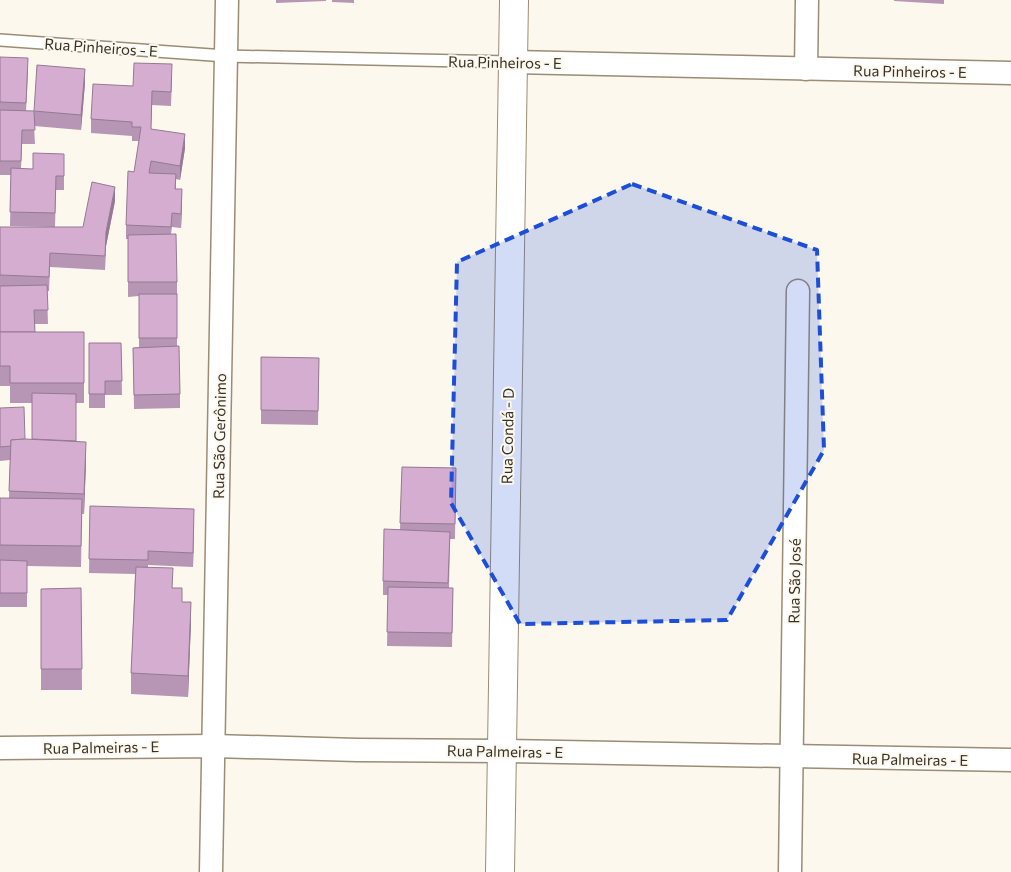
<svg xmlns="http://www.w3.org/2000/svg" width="1011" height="872" font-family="Commissioner,sans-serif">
<rect width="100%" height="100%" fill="#fdf8ee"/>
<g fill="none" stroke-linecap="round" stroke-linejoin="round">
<g stroke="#9a8c76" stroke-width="14">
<polyline id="lane" points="0,40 226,56 513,62"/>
</g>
<g stroke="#9a8c76" stroke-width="25">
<g id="street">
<polyline points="513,62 1011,73"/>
<polyline points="806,69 807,0"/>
<polyline points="0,748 214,746 357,750 502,751 1011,760"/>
<polyline points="211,872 227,0"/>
<polyline points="790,872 798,291"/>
</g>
</g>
<g stroke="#9a8c76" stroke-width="30">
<polyline id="secondary" points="500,872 514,0"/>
</g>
<use href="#lane" stroke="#fff" stroke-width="11"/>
<use href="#street" stroke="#fff" stroke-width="22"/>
<use href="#secondary" stroke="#fff" stroke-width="28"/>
</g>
<g fill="#b795b4">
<polygon points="276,0 326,0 326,1 276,3"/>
<polygon points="332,0 354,0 354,3 332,2"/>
<polygon points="894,0 944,0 944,4 894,1"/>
<polygon points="0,57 28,72 26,111 34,112 85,83 81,130 34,126 35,144 22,144 21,169 33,169 64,154 64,190 56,190 55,227 10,226 11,175 0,175"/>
<polygon points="172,78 171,106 152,105 151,129 185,148 180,180 176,179 176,189 182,204 181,228 172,227 171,234 177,282 177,347 180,394 180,408 134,409 133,348 139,347 139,296 128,297 128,239 126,239 126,225 139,141 132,141 132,136 91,133 91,119 133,86"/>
<polygon points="115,201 106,246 105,270 50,267 49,291 47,291 48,324 35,324 35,332 84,332 84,403 76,403 76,442 86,462 84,514 82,514 81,567 27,566 27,607 0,607 0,498 9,498 10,460 0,461 0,408 25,439 32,439 32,403 10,403 10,386 0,386 0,227 83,227"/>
<polygon points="89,343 121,343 122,395 105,395 105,408 89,408"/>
<polygon points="261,357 319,358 318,425 261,424"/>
<polygon points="402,467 456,468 455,539 450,539 449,588 453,588 452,647 387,646 388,595 383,595 383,581 400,530"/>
<polygon points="90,506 194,524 193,567 148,565 148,567 173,588 182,602 191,622 188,697 131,694 131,673 135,574 89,573"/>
<polygon points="81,588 82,690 41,690 41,589"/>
</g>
<g fill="#957992">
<polygon points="85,69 85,83 81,130 81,115"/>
<polygon points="185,134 185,148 180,180 180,166"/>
<polygon points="115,187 115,201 106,246 105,270 106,232"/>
<polygon points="182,189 182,204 181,228 181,214"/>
<polygon points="86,442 86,462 84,514 84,494"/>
<polygon points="194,509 194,524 193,567 193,553"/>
<polygon points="191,602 191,622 188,697 188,676"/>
</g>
<g fill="#d5add1" stroke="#957992">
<polygon points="0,57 28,58 26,103 0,102"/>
<polygon points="134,63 172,64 171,92 152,91 151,129 185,134 180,166 151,161 149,173 176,174 175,189 182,189 181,214 172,213 171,227 126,225 128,171 134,172 141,127 132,127 132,122 91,119 93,84 133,86"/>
<polygon points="37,65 85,69 81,115 34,111"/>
<polygon points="0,110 34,111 35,130 22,130 21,161 0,161"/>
<polygon points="33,153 64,154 64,176 56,176 55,213 10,212 11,168 33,169"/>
<polygon points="92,182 115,187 106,232 105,256 50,253 49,277 0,275 0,227 83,227"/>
<polygon points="176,234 177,282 128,282 128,235"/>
<polygon points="47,285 48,310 34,310 35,332 0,332 0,286"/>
<rect x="139" y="294" width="38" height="44"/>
<polygon points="0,332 84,332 84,383 10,383 10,366 0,366"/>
<polygon points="89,343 121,343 122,381 105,381 105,394 89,394"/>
<polygon points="179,346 180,394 134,395 133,348"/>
<polygon points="261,357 319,358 318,411 261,410"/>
<polygon points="32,393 76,394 76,441 32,439"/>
<polygon points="24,407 25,439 11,440 11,446 0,447 0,408"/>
<polygon points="25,439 86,442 84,494 9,491 11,440"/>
<polygon points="402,467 456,468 455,524 400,523"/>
<polygon points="0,498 82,499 81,546 0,545"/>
<polygon points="90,506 194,509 193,553 148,551 148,560 89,559"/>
<polygon points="384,529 450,532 448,583 383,581"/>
<polygon points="0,560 27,561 27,593 0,593"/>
<polygon points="136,567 173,568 172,588 182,588 182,602 191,602 188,676 131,673"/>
<polygon points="388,587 453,588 452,633 387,632"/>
<polygon points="81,588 82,669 41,669 41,589"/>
</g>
<path fill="#1d4ed8" fill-opacity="0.2" stroke="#1d4ed8" stroke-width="4" stroke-dasharray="10 6" stroke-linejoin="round" d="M632,184L817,250L824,450L727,620L520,624L451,503L457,262Z"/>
<g text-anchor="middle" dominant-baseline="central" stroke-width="4" stroke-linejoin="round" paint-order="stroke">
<g font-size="15" fill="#363027" stroke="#fdf8ee">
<text transform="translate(101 47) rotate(4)">Rua Pinheiros - E</text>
<text transform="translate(505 62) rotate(1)">Rua Pinheiros - E</text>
<text transform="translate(910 71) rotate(1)">Rua Pinheiros - E</text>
<text transform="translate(219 436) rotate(-89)">Rua São Gerônimo</text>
<text transform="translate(507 436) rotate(-89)">Rua Condá - D</text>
<text transform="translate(794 581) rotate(-89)">Rua São José</text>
<text transform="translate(101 747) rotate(-1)">Rua Palmeiras - E</text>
<text transform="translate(505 751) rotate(1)">Rua Palmeiras - E</text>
<text transform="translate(910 759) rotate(1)">Rua Palmeiras - E</text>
</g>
</g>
</svg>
